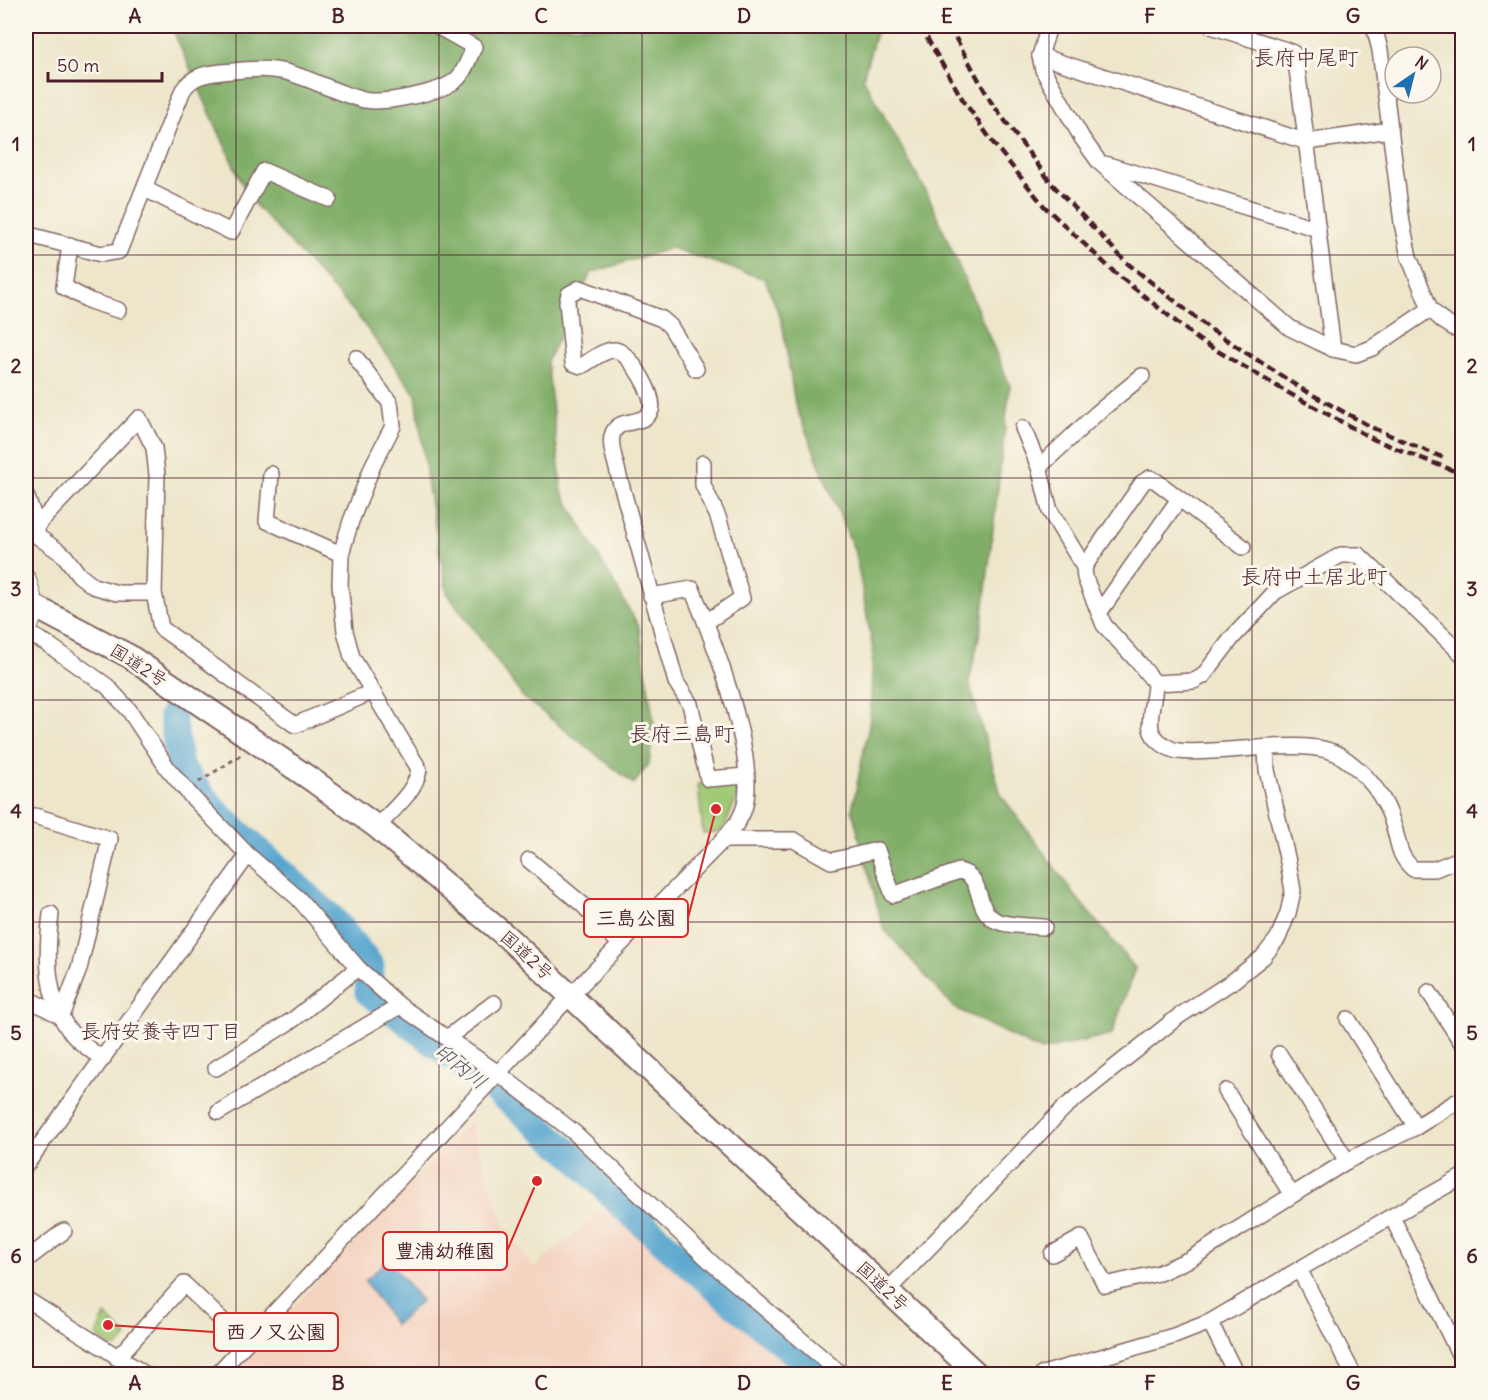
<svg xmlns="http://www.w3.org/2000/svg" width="1488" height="1400" font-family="Delius,'Klee One',sans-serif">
<rect width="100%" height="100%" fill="#fbf7ec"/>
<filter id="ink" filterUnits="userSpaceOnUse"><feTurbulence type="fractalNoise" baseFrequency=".0167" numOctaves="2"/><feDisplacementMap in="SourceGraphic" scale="12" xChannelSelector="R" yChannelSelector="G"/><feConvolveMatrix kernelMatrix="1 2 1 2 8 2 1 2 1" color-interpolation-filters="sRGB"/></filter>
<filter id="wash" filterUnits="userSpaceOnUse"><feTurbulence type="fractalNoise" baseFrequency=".008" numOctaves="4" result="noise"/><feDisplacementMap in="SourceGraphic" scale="24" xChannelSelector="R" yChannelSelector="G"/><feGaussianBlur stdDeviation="1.35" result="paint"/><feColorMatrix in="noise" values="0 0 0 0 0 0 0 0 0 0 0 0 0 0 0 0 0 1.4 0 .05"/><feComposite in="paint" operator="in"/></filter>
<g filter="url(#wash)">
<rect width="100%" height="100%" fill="#ede6ca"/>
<polygon fill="#f4d3c0" points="470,1121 504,1225 533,1268 609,1205 693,1279 809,1374 229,1374"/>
<g fill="#a1ca76" stroke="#767450" stroke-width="1.5">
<polygon points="732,780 739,790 725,827 718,832 703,833 698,784"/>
<polygon points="105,1315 127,1336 118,1347 110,1347 96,1335"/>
</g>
<polygon fill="#80ae67" stroke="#656649" stroke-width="1.5" points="171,26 878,26 863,78 928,195 1010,385 982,623 969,682 1001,795 1077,898 1135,968 1112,1034 1041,1051 953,1007 883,928 852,810 870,720 873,650 856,555 795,404 782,322 765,279 671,248 591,273 547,361 562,492 639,627 654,724 649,764 634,784 523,697 447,593 428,487 416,395 357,315 248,197"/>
<polygon fill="#54a4ce" stroke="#4f627c" stroke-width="1.5" points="388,1259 421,1301 395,1325 365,1281"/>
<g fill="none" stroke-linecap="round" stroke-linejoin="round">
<polyline stroke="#54a4ce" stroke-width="27" points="172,716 180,767 215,811 333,919 371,966 368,992 515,1106 576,1158 620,1204 729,1300 820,1374"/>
</g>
</g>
<g filter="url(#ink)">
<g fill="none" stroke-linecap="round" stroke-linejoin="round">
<g stroke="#836563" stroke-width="18">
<g id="minor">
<polyline points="1049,26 1040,56 1043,70 1082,138 1099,162 1290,328 1333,349 1356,354 1372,348 1430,309"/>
<polyline points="1211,26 1286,50 1293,53 1296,61 1333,349"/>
<polyline points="1374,26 1380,50 1402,223 1409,257 1430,309 1443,321 1462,333"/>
<polyline points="1040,56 1307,142 1390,130"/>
<polyline points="1105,164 1318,229"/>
<polyline points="145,189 231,232 264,171 329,199"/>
<path d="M26,234L101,254L119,251L183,90C193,75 206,74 222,72C245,70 264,67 286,72C313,79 338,94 364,100C384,104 442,93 457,79C465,72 469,57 474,47L437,26"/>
<polyline points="70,245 64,287 90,301 118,310"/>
<path d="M356,358L390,403L393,426L373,465L351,521L341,554L340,585L345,631L352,657L419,769C416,792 391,811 377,827"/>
<path d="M696,369L670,326L662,319L580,288L569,294L567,302L573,363L581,366C591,361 604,349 615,350C630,352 656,397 651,410C644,427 619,417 613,433C608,443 616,462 618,473L676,682L690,704L708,779L746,776"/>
<polyline points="1023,428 1039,467"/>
<polyline points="703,463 703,485 718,517 742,598 706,622"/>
<polyline points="271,474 267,521 341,554"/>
<polyline points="26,495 37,525 139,418 154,448 157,475 154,593 161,628 295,725 372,692"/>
<polyline points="37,525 37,536 64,555 79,575 93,586 117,593 154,593"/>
<path d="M1243,547L1156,481L1150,478L1143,482L1084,567L1085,578L1104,625L1139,663L1155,683C1155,698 1148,714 1151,729C1153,739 1167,749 1178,751C1220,756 1309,735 1341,756C1366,773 1385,796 1393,824C1400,845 1397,854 1413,869H1435L1462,858"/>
<polyline points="1084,567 1050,511 1039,467 1096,414 1142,376"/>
<polyline points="1099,613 1179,499"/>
<polyline points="26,632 46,643 107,686 129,710 168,769 193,798 248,855 298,898 358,968 400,1006 498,1073 575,1133 713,1264 841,1374"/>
<polyline points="1155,683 1194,681 1203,676 1232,638 1275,592 1341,555 1359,555 1462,654"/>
<polyline points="35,816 110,839 79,969 61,1016"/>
<path d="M723,840H794L831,861L877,850L893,895L959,871C984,876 974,906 993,919C1003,926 1031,926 1044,927"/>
<polyline points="529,860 583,905 620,944"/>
<path d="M51,914C46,955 45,1002 73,1035C81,1044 93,1052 103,1059"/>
<polyline points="1429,992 1462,1043"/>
<polyline points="26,998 61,1016"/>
<polyline points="1348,1019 1416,1127"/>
<polyline points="447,1038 494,1003"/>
<polyline points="1279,1054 1347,1161"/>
<polyline points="216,1068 294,1019 358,968"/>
<polyline points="1226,1091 1292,1195"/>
<polyline points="219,1112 400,1006"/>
<polyline points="26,1165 248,855"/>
<polyline points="1392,1217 1462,1360"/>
<polyline points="1052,1254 1081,1238 1105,1285 1159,1273 1190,1259 1347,1161 1416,1127 1456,1102 1462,1100"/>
<polyline points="26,1260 64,1231"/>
<polyline points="1300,1271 1353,1374"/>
<polyline points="887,1291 1065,1107 1179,1016 1233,981 1263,957 1278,938 1288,913 1293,891 1288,862 1267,770 1266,749"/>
<polyline points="26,1299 145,1374"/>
<polyline points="1210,1322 1236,1374"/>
<polyline points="117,1358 184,1284 246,1343"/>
<path d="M217,1374L571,995L723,840C732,829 742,819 745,805C757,752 713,639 692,589L651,596"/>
<polyline points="1043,1374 1174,1336 1210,1322 1337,1247 1462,1177"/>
</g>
</g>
<g stroke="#836563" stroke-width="22">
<polyline id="major" points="26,580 34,607 26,633"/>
</g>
<g stroke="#836563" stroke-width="26">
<polyline id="highway" points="26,602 129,656 315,782 377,827 507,937 977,1374"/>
</g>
<polyline stroke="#836563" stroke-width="3" stroke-dasharray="4.5 4.5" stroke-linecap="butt" points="199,782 241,755"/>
<use href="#minor" stroke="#fff" stroke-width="15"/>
<use href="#major" stroke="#fff" stroke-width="20"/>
<use href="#highway" stroke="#fff" stroke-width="22"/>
<g stroke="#4a1f2b" stroke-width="4.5" stroke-dasharray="9 4.5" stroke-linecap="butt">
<polyline points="920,26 963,100 994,144 1044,206 1114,272 1199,340 1285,391 1375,440 1462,474"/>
<polyline points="949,26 991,102 1052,184 1127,263 1210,329 1300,388 1375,429 1444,458"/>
</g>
</g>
</g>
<path fill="none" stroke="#4a1f2b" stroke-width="1.5" stroke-opacity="0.55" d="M236,26V1374M439,26V1374M642,26V1374M846,26V1374M1049,26V1374M1252,26V1374M26,255H1462M26,478H1462M26,700H1462M26,922H1462M26,1145H1462"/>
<g text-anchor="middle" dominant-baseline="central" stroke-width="6" stroke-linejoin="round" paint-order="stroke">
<g font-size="18" fill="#4a1f2b" stroke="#fbf7ec">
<text transform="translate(139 665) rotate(32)">国道2号</text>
<text transform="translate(527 955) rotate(42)">国道2号</text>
<text transform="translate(883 1286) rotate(43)">国道2号</text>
</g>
<g font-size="20" fill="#4a1f2b" stroke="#fbf7ec">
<text x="161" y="1030">長府安養寺四丁目</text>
</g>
<g font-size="20" font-style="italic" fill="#4e546c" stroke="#fbf7ec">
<text transform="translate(461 1066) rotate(38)">印内川</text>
</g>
<g font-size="21" fill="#4a1f2b" stroke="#fbf7ec">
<text x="1306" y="57">長府中尾町</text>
<text x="1314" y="576">長府中土居北町</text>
<text x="682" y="733">長府三島町</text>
</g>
</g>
<path fill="none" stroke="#d62828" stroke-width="2" d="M716 809L688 918M537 1181L507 1251M108 1325L214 1332"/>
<g fill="#d62828" stroke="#fbf7ec" stroke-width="2">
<circle cx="716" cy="809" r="6"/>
<circle cx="537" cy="1181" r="6"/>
<circle cx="108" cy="1325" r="6"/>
</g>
<g fill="#fbf7ec" stroke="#d62828" stroke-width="2">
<rect x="584" y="899" width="104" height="38" rx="6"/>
<rect x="383" y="1232" width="124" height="38" rx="6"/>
<rect x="214" y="1313" width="124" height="38" rx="6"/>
</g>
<g font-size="20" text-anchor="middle" font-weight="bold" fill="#4a1f2b">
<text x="636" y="925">三島公園</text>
<text x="445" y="1258">豊浦幼稚園</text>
<text x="276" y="1339">西ノ又公園</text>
</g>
<rect width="1488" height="1400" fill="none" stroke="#fbf7ec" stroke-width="66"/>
<g transform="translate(1413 75) rotate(35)"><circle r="28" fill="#fbf7ec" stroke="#b4a19f" stroke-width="1.5"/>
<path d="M0-4.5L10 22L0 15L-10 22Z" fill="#1f6fb2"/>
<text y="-9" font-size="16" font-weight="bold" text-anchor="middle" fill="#4a1f2b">N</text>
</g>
<path d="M48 72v9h114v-9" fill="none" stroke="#4a1f2b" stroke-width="3"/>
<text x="57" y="72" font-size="18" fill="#4a1f2b" stroke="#fbf7ec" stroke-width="4.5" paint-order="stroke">50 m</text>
<rect x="33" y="33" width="1422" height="1334" fill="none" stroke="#4a1f2b" stroke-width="2"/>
<g font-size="20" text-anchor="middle" font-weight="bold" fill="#4a1f2b">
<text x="135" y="23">A</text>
<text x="338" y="23">B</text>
<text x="541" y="23">C</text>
<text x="744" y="23">D</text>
<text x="947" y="23">E</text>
<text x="1150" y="23">F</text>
<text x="1353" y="23">G</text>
<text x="16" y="151">1</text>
<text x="1472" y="151">1</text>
<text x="16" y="373">2</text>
<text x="1472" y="373">2</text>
<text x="16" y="596">3</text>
<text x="1472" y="596">3</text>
<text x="16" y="818">4</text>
<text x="1472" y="818">4</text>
<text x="16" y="1040">5</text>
<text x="1472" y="1040">5</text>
<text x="16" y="1263">6</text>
<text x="1472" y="1263">6</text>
<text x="135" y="1390">A</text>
<text x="338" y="1390">B</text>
<text x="541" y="1390">C</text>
<text x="744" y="1390">D</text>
<text x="947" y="1390">E</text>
<text x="1150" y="1390">F</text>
<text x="1353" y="1390">G</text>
</g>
</svg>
